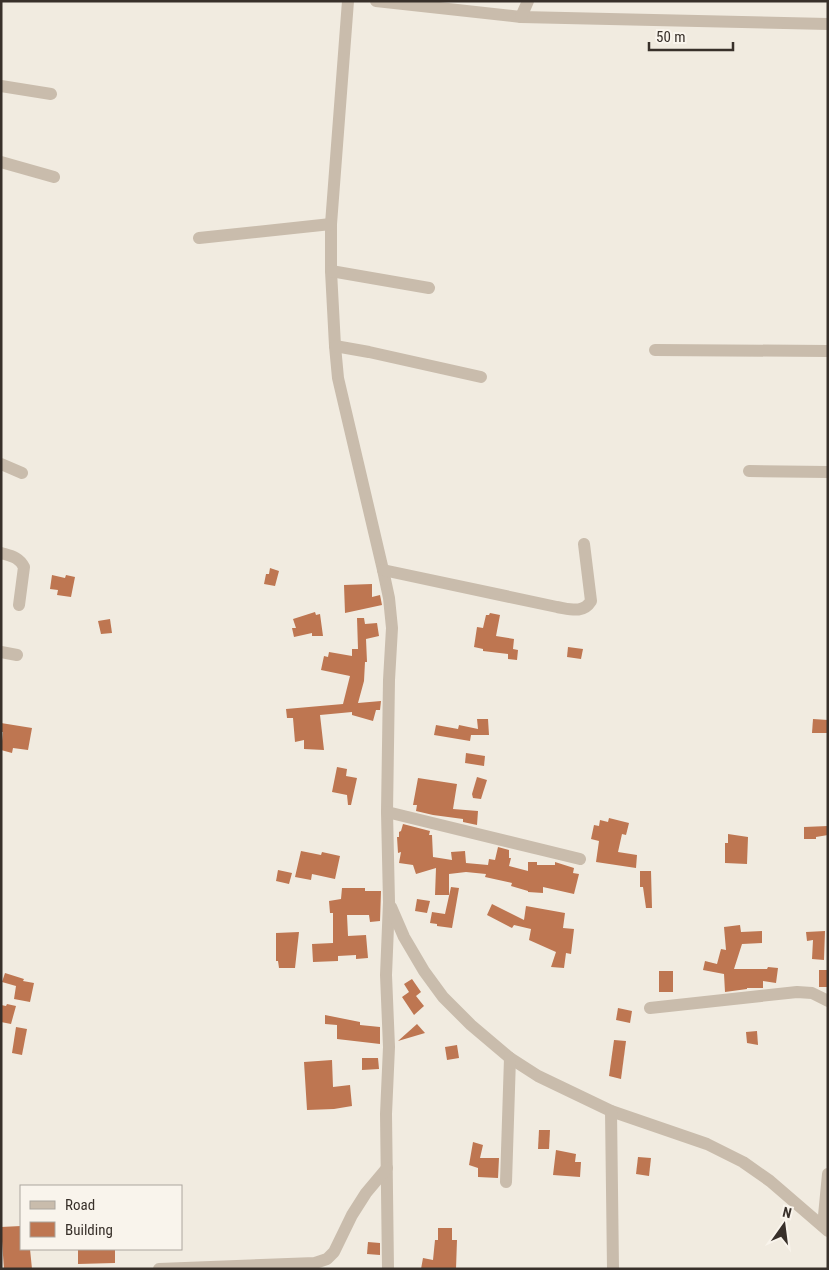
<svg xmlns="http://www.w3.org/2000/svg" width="829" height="1270" font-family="'Roboto Condensed',sans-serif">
<rect width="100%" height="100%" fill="#f1ebe0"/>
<g fill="#be7651">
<polygon points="270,568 279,571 275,586 264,584 266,574 269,574"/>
<polygon points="52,575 65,578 66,575 75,577 71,597 57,595 58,590 50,589"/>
<polygon points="372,584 372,597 380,595 382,605 345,613 344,585"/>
<polygon points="315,612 316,615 320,614 323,636 312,636 312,633 294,637 292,628 296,628 293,619"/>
<polygon points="490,613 500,615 496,636 514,639 513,649 518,650 517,660 508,659 508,654 483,651 483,649 474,647 477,627 483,628 486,615 489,615"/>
<polygon points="357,618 364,618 365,624 377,623 379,636 366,639 367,662 365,662 364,681 358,703 381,701 380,710 376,710 373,721 352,715 352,712 320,715 324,750 304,749 304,740 295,742 293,718 287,718 286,709 343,704 350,676 321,670 324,656 328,657 329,652 352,656 352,649 358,649"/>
<polygon points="110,619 112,633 101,634 98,621"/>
<polygon points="568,647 583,649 581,659 567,657"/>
<polygon points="477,719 488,719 489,735 471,735 470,741 434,735 436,725 458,729 459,725 478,729"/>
<polygon points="813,719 828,720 828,733 812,733"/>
<polygon points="1,723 32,728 28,750 13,748 12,753 1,750 3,732 1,732"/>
<polygon points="466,753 485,756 484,766 465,763"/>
<polygon points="337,767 347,769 346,776 357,778 351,805 348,805 347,795 332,792"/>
<polygon points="477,777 487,780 481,799 473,798 472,794"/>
<polygon points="418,778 457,784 453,809 478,811 477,825 463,822 463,819 433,815 416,811 417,805 413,805"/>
<polygon points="609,818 629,823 626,835 622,834 618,852 637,855 636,868 596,862 599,841 591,839 594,825 599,826 600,820 608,822"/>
<polygon points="403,824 430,831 429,835 432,835 433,857 452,860 451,852 465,851 466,863 488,865 489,859 495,860 498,847 509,850 509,858 511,858 509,866 528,871 528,862 537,862 537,865 555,865 555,862 574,868 573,873 579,874 574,894 543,887 543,893 528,892 528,891 511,886 512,883 485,877 486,874 466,872 449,874 449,895 435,895 436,868 416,874 413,865 399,863 401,852 398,853 397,837 399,837 399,832 401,831"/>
<polygon points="828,826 828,835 816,837 816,839 804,839 804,827"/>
<polygon points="728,834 748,837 747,864 725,863 725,843 728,843"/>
<polygon points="301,851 321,855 322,852 340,856 335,879 312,874 311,880 295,877"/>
<polygon points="278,870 292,873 289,884 276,881"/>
<polygon points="640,871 651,871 652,908 646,908 643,887 640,887"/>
<polygon points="451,887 459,888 452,928 437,926 437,924 430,923 432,912 445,914"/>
<polygon points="342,888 365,888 365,891 381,891 380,921 370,922 369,915 347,915 348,936 366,935 368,958 356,959 356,955 338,956 338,961 313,962 312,944 333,943 333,913 330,913 329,901 341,899"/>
<polygon points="417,899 430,901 427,913 415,911"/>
<polygon points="492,904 524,920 526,906 565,913 563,928 574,929 571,954 566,953 564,968 551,967 556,952 529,940 531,929 514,925 512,928 487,915"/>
<polygon points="740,925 741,932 762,931 762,943 742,944 734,969 767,969 768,967 778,968 776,983 763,981 763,988 747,988 747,989 725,992 724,974 703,970 705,961 717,964 721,949 726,950 724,927"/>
<polygon points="825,931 824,960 812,959 813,940 807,941 806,932"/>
<polygon points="299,932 295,968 279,968 278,961 276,961 276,933"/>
<rect x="819" y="970" width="9" height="17"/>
<rect x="659" y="971" width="14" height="21"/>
<polygon points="5,973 24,979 23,981 34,983 30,1002 14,999 16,986 2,982"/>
<polygon points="412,979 421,992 416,996 424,1006 414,1015 402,997 409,992 404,984"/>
<polygon points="7,1004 16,1006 11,1024 1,1022 1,1005 6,1006"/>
<polygon points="618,1008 632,1011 630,1023 616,1020"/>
<polygon points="325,1015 360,1022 360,1025 380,1027 380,1044 337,1039 337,1025 325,1024"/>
<polygon points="417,1024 425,1033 398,1041"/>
<polygon points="16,1027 27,1029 22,1055 12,1053"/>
<polygon points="757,1031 758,1045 747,1043 746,1032"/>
<polygon points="614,1040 626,1041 621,1079 609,1076"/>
<polygon points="457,1045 459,1058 447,1060 445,1047"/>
<polygon points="362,1058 378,1058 379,1069 362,1070"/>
<polygon points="332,1060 333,1087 350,1085 352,1106 334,1109 307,1110 304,1062"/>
<polygon points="539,1130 550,1130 549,1149 538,1149"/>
<polygon points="473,1142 483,1145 480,1158 499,1158 498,1178 478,1177 478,1168 469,1165"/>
<polygon points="556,1150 576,1154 575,1162 581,1162 580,1177 553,1175"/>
<polygon points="638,1157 651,1158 649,1176 636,1174"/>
<polygon points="21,1226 21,1249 30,1249 32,1269 4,1269 1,1227"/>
<polygon points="438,1228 452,1228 452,1240 457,1240 456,1269 421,1269 423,1258 433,1260 435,1240 438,1240"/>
<polygon points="368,1242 380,1243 380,1255 367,1254"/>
<polygon points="78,1249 115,1249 115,1263 78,1264"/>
</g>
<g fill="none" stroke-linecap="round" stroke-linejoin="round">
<g stroke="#c9bcac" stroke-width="12">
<polyline points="348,1 331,224 331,271 335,346 338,378 383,570 389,598 392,628 389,680 387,812 389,902 386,975 389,1047 386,1114 388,1269"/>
<polyline points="376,1 521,17 828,24"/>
<polyline points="521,17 528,1"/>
<polyline points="1,86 51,94"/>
<polyline points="1,162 54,177"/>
<polyline points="199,238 331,224"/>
<polyline points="331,271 429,288"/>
<polyline points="335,346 369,352 481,377"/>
<polyline points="655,350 828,351"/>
<polyline points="1,464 22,473"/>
<polyline points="749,471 828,472"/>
<path d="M1,553C11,556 19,557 24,567L19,605"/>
<path d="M383,570L557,607C570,609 583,614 591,601L584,544"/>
<polyline points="1,652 17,655"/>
<polyline points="387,812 580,859"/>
<polyline points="391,907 404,937 424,971 443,997 471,1025 510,1058 538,1076 611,1111 707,1144 743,1162 770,1181 828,1231"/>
<polyline points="650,1008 797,992 812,993 828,1001"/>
<polyline points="611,1111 613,1269"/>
<polyline points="506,1182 510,1058"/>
<polyline points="823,1226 828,1174"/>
<polyline points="159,1269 315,1263 327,1259 334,1252 352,1215 366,1193 387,1168"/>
</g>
</g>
<rect width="829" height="1270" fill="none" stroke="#38302a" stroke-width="5"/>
<rect x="20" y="1185" width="162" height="65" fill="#f9f4ec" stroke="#aca69e"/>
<rect x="30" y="1201" width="25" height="8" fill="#c9bcac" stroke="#aca69e"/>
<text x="65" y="1210" font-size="15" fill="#38302a">Road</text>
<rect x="30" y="1222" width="25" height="15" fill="#be7651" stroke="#aca69e"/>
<text x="65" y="1235" font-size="15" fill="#38302a">Building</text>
<g transform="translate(784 1225) rotate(14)" stroke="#f9f4ec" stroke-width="4" paint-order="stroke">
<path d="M0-4L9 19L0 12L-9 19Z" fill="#38302a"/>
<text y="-8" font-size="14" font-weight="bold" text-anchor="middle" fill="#38302a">N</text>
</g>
<path d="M649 42v8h84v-8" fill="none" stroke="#38302a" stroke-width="2.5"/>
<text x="656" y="42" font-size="15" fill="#38302a" stroke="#f9f4ec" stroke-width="4" paint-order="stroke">50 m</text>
</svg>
